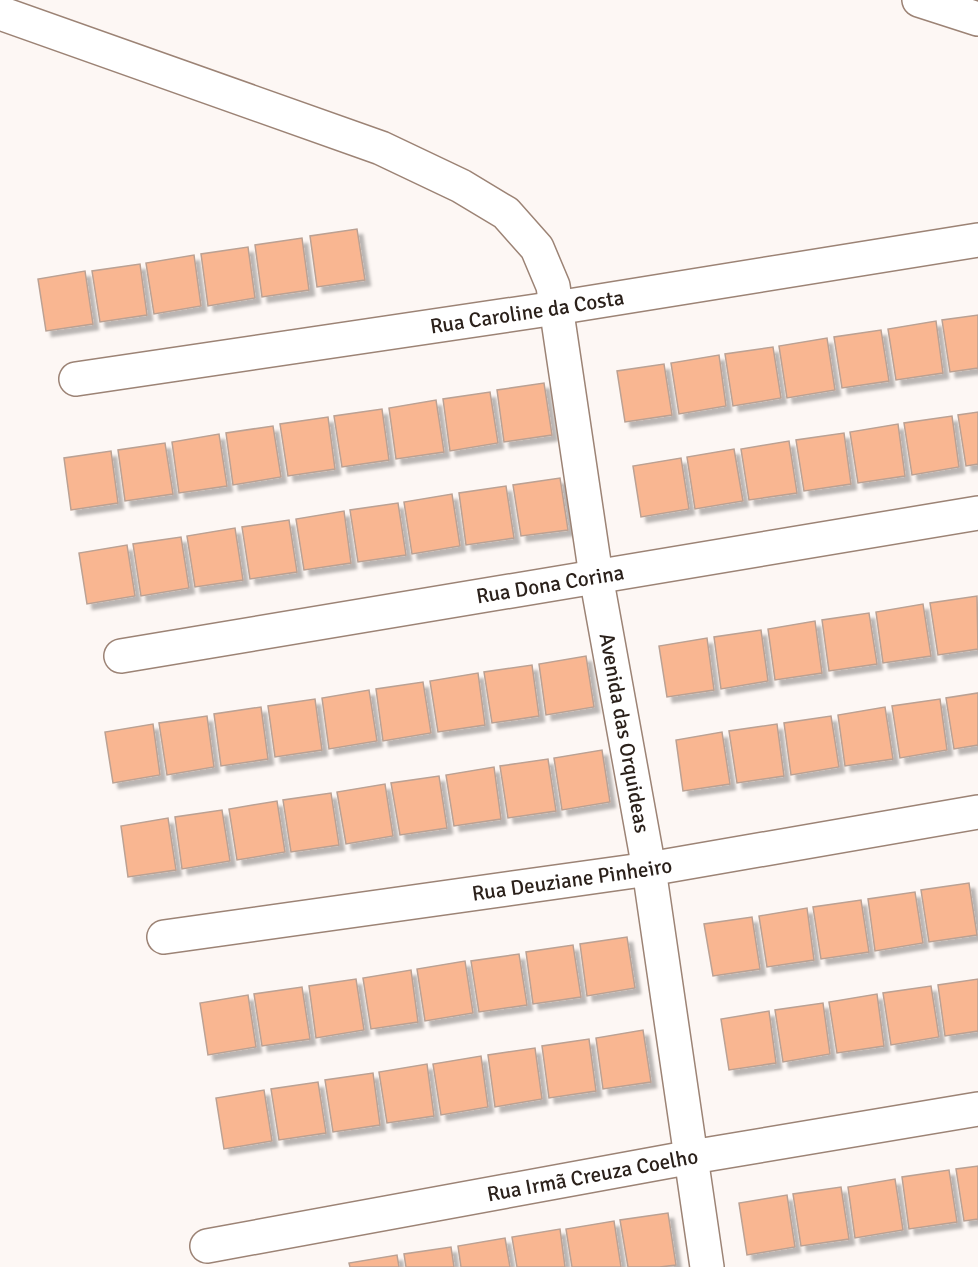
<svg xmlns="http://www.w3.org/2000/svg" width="978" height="1267" font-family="Signika,sans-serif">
<defs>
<filter id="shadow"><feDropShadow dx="5.5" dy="5.5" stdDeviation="1.5" flood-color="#0004"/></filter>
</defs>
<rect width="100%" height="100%" fill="#fdf7f4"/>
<g fill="#f9b691" stroke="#bba193" stroke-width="1.5" filter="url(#shadow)">
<polygon points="357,229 365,280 317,287 310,236"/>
<polygon points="302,238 309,290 262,297 255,245"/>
<polygon points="248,247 255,298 208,306 201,254"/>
<polygon points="194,255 201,306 154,314 146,263"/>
<polygon points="140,264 147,315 100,322 92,271"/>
<polygon points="85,271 93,324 46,331 38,279"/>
<polygon points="978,315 978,368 950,372 942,320"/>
<polygon points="936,321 943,373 896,380 888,329"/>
<polygon points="881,330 889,381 842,388 834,337"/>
<polygon points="827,338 835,390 787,398 779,346"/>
<polygon points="773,347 781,398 733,406 725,354"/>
<polygon points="719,355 726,406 679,414 671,363"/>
<polygon points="664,364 672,415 625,422 617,371"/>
<polygon points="544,383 552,435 504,442 497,390"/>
<polygon points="490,392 498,443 450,451 443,399"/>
<polygon points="436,400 444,452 396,459 389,408"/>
<polygon points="382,409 389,460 342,467 334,416"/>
<polygon points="978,412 978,464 966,466 958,415"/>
<polygon points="952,416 959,467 912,475 904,423"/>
<polygon points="328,417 335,469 288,476 280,424"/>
<polygon points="898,424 905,476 858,483 850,432"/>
<polygon points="273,426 281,477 233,485 226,433"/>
<polygon points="844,433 851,484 804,491 796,440"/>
<polygon points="219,434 227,486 179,493 172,442"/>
<polygon points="789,441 797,493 749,500 741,449"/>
<polygon points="165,443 173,494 125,501 118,450"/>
<polygon points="734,449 743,501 695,509 687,457"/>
<polygon points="111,451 118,503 71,510 64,458"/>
<polygon points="681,458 689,509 641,517 633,466"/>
<polygon points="560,478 568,530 521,536 513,485"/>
<polygon points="506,486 514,538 466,545 459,493"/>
<polygon points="452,494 460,546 412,554 404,502"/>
<polygon points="398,503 406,555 358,562 350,510"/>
<polygon points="344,511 351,563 304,570 296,519"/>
<polygon points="289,520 297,572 250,579 242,527"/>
<polygon points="235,528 243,580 195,587 187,536"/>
<polygon points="181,537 189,588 141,596 133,544"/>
<polygon points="127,545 135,596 87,604 79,553"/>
<polygon points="977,596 978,649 938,655 930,603"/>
<polygon points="923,604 931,656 883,663 876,612"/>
<polygon points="869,613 877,664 829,671 822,620"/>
<polygon points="815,621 822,673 775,680 768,629"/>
<polygon points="761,630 768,681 721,689 714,637"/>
<polygon points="707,638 714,690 667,697 659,646"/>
<polygon points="586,656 594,707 546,715 539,664"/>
<polygon points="532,665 539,716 492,723 484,672"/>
<polygon points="478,673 485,725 438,732 430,681"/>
<polygon points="423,682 431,733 383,741 376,689"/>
<polygon points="369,690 377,741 329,749 322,698"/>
<polygon points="978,693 978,745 954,749 946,698"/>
<polygon points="315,699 322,750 275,757 268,706"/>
<polygon points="940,699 947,750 900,758 892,706"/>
<polygon points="261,707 268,759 221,766 214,714"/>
<polygon points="885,707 893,759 845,766 838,715"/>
<polygon points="207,716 214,767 167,775 159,723"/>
<polygon points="831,716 839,767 791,775 784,723"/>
<polygon points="153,724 160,775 113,783 105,732"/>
<polygon points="777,724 784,776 737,783 729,731"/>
<polygon points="722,732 730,784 683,791 676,740"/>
<polygon points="602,750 610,802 562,810 554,758"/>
<polygon points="548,759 556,811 508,818 500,766"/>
<polygon points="494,767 501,819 454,826 446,775"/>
<polygon points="439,776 447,828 400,835 391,783"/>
<polygon points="385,784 393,836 346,844 337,792"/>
<polygon points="331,793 339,845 291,852 283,800"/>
<polygon points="277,801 285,852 237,860 229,809"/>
<polygon points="222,810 230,861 182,869 175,817"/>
<polygon points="168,818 176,870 128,877 121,826"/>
<polygon points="969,883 977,935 929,942 921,890"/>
<polygon points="915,892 923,943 875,951 868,899"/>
<polygon points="861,900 869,952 821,959 813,907"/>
<polygon points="807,908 814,960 767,967 759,916"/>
<polygon points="752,917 760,969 713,976 704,924"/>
<polygon points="627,937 635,988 587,996 580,944"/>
<polygon points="573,945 581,997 533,1004 526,952"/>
<polygon points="519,954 527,1005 479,1012 471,961"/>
<polygon points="465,961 473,1013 425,1021 417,969"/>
<polygon points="411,970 418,1022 371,1029 363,978"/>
<polygon points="356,979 364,1030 316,1038 309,986"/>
<polygon points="978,979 978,1031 945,1036 938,985"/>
<polygon points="931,986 939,1037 891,1045 883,993"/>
<polygon points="302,987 310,1039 262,1046 254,994"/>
<polygon points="877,994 884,1046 837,1053 829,1002"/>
<polygon points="248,995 256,1047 208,1055 200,1003"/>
<polygon points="823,1003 830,1054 783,1062 775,1010"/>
<polygon points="769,1011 776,1063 729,1070 721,1019"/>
<polygon points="643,1030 651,1082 603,1089 596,1038"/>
<polygon points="589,1039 596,1091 549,1098 542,1046"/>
<polygon points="535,1048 542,1099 495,1107 488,1055"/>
<polygon points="481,1056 488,1107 441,1115 433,1064"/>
<polygon points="427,1064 434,1116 387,1123 379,1072"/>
<polygon points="373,1073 380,1125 333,1132 325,1080"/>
<polygon points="318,1082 326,1133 279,1140 271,1089"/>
<polygon points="264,1090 272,1141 224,1149 216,1098"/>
<polygon points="978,1166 978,1219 964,1221 956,1169"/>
<polygon points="949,1170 957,1222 909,1229 902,1177"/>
<polygon points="895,1179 903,1230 855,1238 848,1187"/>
<polygon points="841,1187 849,1239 801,1246 793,1194"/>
<polygon points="787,1195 795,1247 747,1255 739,1203"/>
<polygon points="668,1213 676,1265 660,1267 628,1267 620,1220"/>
<polygon points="614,1221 621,1267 572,1267 566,1229"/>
<polygon points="560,1229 565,1267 517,1267 512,1237"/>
<polygon points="505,1238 510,1267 461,1267 458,1246"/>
<polygon points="451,1247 454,1267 406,1267 404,1254"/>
<polygon points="397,1255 399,1267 350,1267 349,1263"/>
</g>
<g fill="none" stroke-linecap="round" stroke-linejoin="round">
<g stroke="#9c8375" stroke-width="36">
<g id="minor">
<path id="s1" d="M0,13L381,148L461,186L506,213L537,248L553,286L596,576L649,869L707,1267"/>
<path id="s2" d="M76,379L556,308L978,240"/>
<path id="s3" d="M121,656L978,513"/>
<path id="s4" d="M164,937L649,869L978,812"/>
<path id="s5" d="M207,1246L692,1157L978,1109"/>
</g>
</g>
<g stroke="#9c8375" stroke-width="36">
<polyline id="secondary" points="919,0 978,19"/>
</g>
<use href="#minor" stroke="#fff" stroke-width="33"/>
<use href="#secondary" stroke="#fff" stroke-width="33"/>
</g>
<g text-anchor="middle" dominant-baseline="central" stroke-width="5" stroke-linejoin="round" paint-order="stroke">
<g font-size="21" fill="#2b211b" stroke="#fff">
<text stroke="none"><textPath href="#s2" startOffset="456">Rua Caroline da Costa</textPath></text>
<text stroke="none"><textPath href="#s3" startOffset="435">Rua Dona Corina</textPath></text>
<text stroke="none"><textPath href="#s1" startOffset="1086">Avenida das Orquideas</textPath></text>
<text stroke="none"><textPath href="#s4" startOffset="412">Rua Deuziane Pinheiro</textPath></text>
<text stroke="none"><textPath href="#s5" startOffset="392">Rua Irmã Creuza Coelho</textPath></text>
</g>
</g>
</svg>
